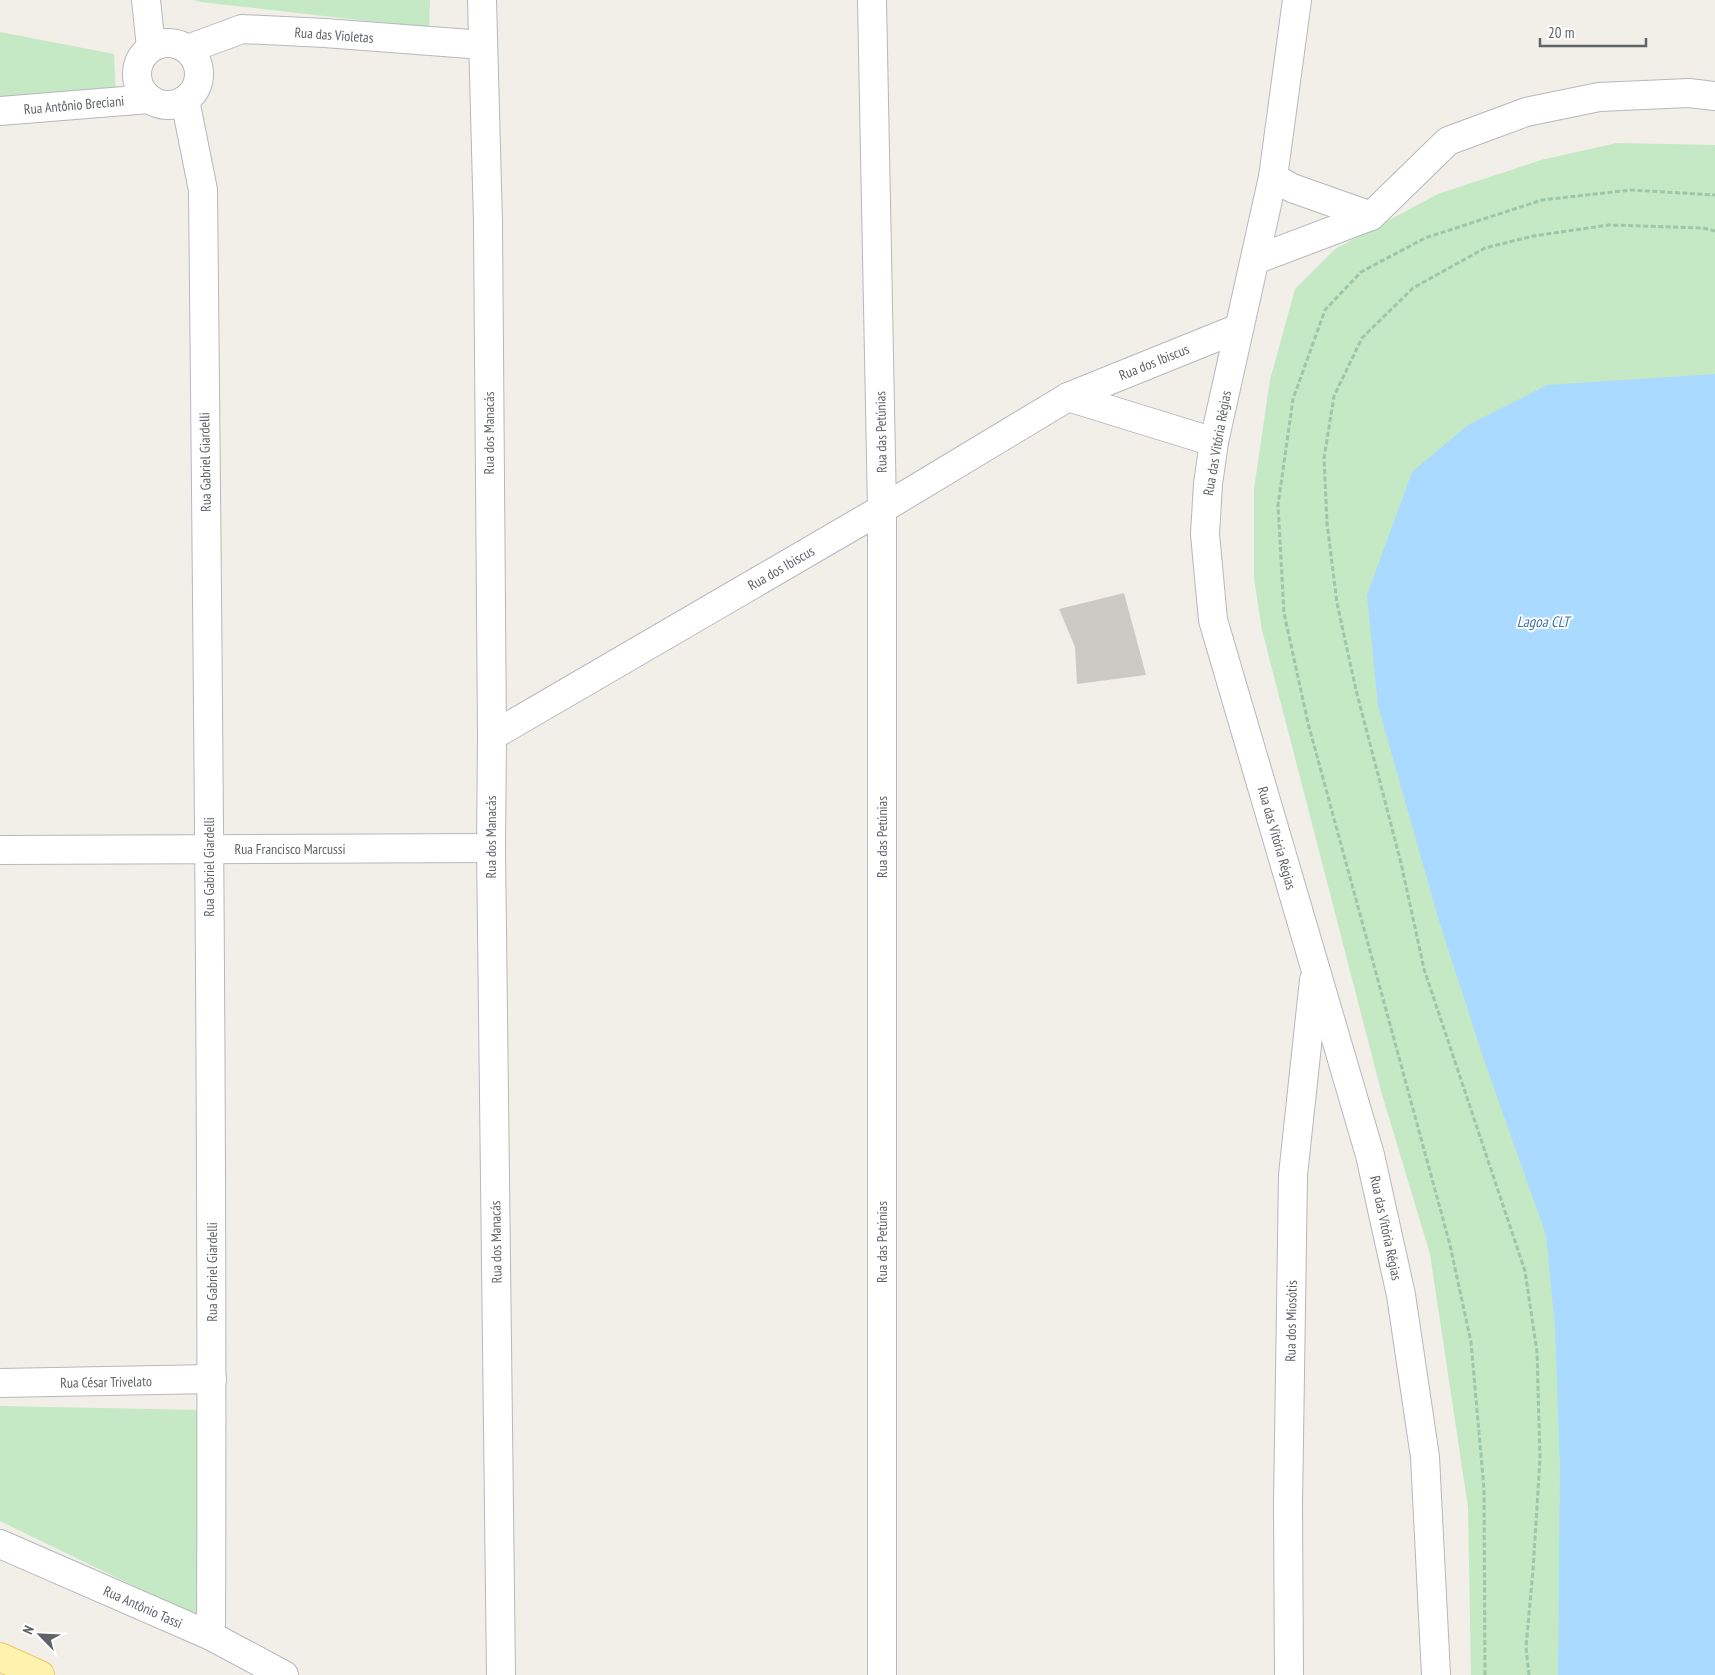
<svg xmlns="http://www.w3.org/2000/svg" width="1715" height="1675" font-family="'PT Sans Narrow',sans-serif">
<rect width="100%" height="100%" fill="#f1efe8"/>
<g fill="#c5e8c5">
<polygon points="193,0 430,0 429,28 201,2"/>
<polygon points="0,32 114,54 116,97 0,104"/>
<polygon points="1617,143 1715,145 1715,1675 1471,1675 1468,1507 1430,1254 1381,1091 1262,630 1254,579 1254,489 1270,380 1295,289 1335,249 1438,194 1541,160"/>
<polygon points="0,1406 200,1410 196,1616 0,1521"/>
</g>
<polygon fill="#aadaff" points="1715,374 1715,1675 1558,1675 1560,1468 1555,1326 1546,1235 1484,1060 1440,924 1378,706 1367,595 1412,472 1468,425 1547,385"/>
<polygon fill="#cccac5" points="1124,593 1146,675 1077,684 1075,647 1059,609"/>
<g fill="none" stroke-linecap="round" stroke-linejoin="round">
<g stroke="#b5b8bc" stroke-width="30">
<g id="minor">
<polyline points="146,0 151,47"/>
<polyline points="482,0 488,223 492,736 491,848 501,1675"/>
<polyline points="872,0 882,509 882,1675"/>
<polyline points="1297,0 1273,177 1214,442 1208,484 1205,534 1213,620 1370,1155 1401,1295 1425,1457 1436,1675"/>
<circle cx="168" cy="74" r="31"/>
<polyline points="188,49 242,29 325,33 483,45"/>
<path d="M185,100L203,190C208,672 213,1154 211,1636"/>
<polyline points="0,111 149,99"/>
<polyline points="1273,177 1292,188 1371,216"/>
<polyline points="1255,260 1371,216 1448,141 1526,112 1599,97 1689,93 1715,96"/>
<polyline points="1068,397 1214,442"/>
<polyline points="492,736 882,509 1068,397 1239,328"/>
<polyline points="0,850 491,848"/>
<polyline points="0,1383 212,1379"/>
<polyline points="0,1544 211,1636 284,1675"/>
<polyline points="1289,1675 1288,1505 1293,1175 1314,980"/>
</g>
</g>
<g stroke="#f2c960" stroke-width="30">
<polyline id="primary" points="0,1657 40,1675"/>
</g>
<g stroke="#9cc7a9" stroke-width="3" stroke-dasharray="5 2.5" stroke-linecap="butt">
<polyline points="1485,1675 1484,1489 1471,1342 1450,1245 1308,723 1284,613 1278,505 1293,399 1325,310 1361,272 1425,238 1542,200 1631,190 1715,195"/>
<polyline points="1529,1675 1526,1647 1533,1570 1540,1459 1537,1352 1525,1271 1424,969 1401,863 1356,690 1337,603 1327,523 1324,458 1334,396 1362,338 1413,288 1485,248 1533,236 1609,225 1703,228 1715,231"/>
</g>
<use href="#minor" stroke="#fff" stroke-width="28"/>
<use href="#primary" stroke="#fff2af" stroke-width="28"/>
</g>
<g text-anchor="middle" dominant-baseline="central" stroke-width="4" stroke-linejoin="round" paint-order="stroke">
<g font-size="14" fill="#5f6368" stroke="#fff">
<text transform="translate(334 35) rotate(4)">Rua das Violetas</text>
<text transform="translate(74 105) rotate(-5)">Rua Antônio Breciani</text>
<text transform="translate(1154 362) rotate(-22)">Rua dos Ibiscus</text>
<text transform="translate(881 432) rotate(-91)">Rua das Petúnias</text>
<text transform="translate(489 433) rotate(-90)">Rua dos Manacás</text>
<text transform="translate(1217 443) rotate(-80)">Rua das Vitória Régias</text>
<text transform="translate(205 462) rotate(-91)">Rua Gabriel Giardelli</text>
<text transform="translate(781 568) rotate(-30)">Rua dos Ibiscus</text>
<text transform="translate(491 837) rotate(-90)">Rua dos Manacás</text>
<text transform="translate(882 837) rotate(-90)">Rua das Petúnias</text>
<text transform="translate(1277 838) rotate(74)">Rua das Vitória Régias</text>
<text x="290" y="849">Rua Francisco Marcussi</text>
<text transform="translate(209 867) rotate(-90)">Rua Gabriel Giardelli</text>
<text transform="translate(1386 1228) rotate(78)">Rua das Vitória Régias</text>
<text transform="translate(496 1242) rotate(-91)">Rua dos Manacás</text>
<text transform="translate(882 1242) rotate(-90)">Rua das Petúnias</text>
<text transform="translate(212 1272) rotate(-90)">Rua Gabriel Giardelli</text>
<text transform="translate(1291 1321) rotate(-89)">Rua dos Miosótis</text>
<text transform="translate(106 1382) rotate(-1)">Rua César Trivelato</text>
<text transform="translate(143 1607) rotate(24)">Rua Antônio Tassi</text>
</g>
<g font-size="15" font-style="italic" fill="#4174aa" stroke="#fff">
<text x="1543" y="621">Lagoa CLT</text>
</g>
</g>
<g transform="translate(40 1635) rotate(294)" stroke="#ffffff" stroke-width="4" paint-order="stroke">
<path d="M0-4L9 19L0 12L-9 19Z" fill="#5f6368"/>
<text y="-8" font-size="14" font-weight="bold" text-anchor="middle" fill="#5f6368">N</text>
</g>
<path d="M1540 38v8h106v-8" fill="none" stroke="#5f6368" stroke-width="2.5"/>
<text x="1548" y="38" font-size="15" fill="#5f6368" stroke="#ffffff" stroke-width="4" paint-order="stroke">20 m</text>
</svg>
